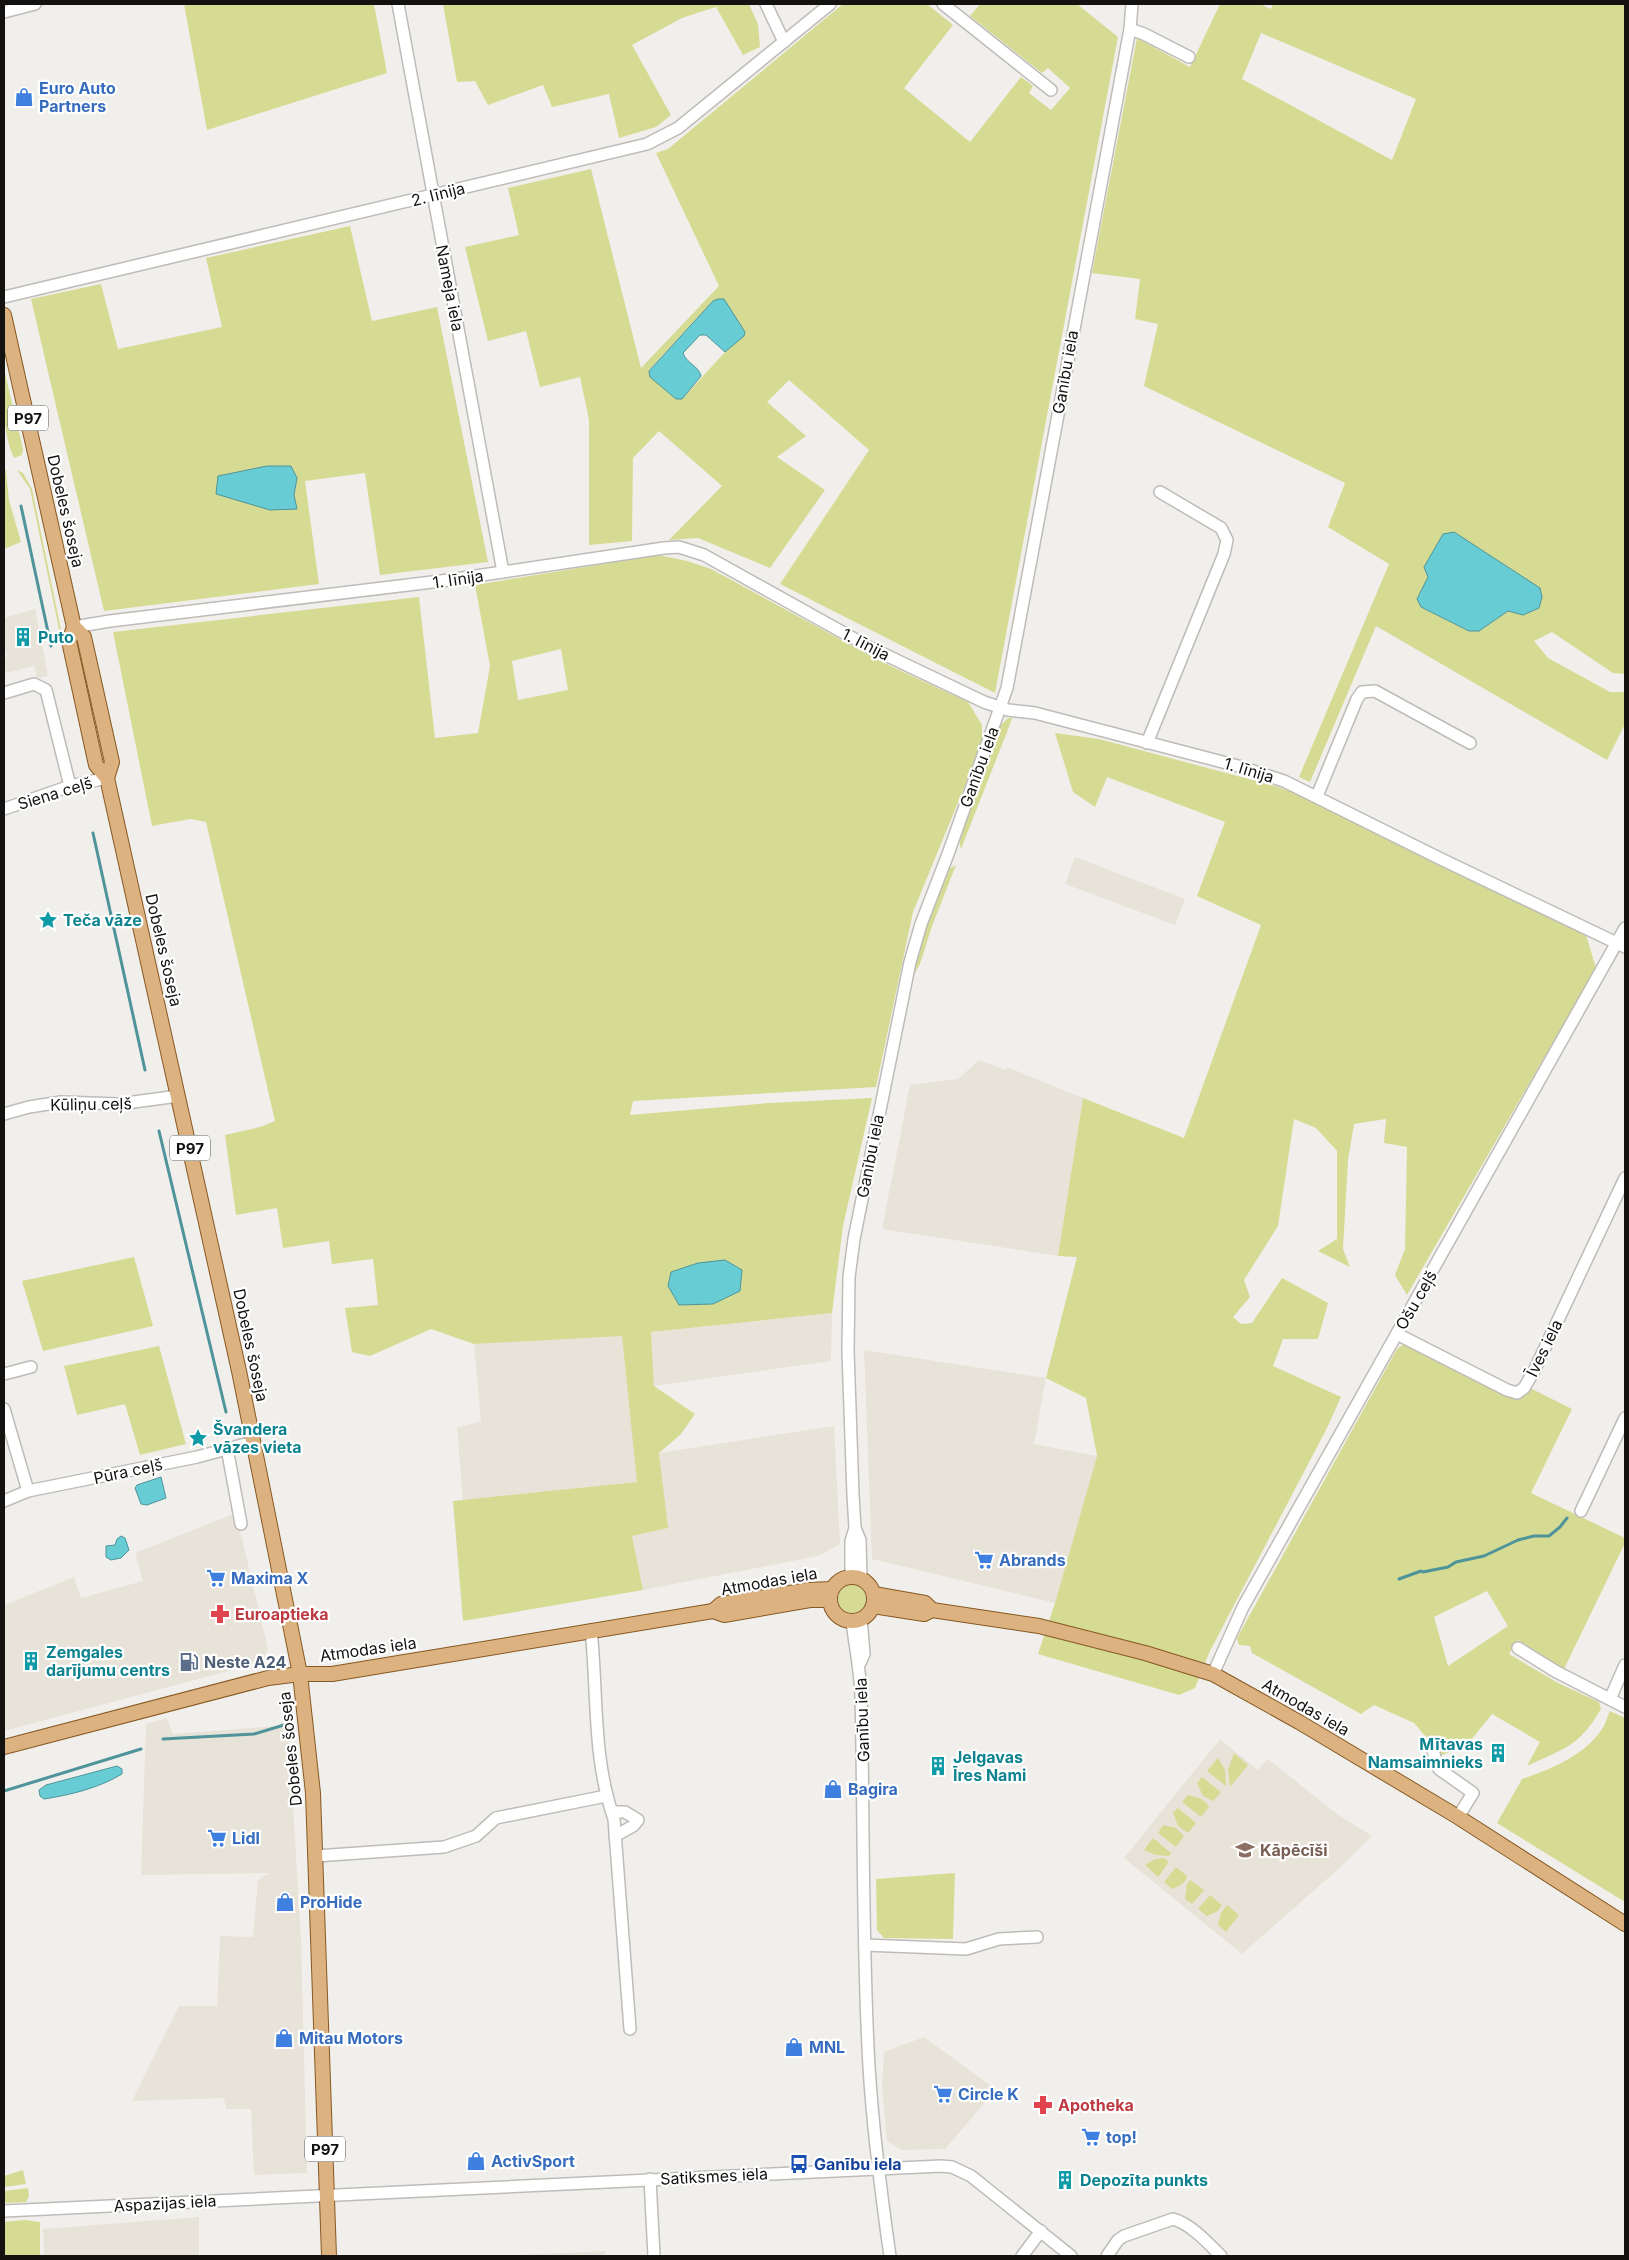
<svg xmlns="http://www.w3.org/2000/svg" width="1629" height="2260" font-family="Inter,sans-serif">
<rect width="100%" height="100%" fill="#f1efeb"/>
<g fill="#e8e3d8">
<polygon points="35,609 48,676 37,678 34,666 6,673 4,662 4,658 7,657 4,643 4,618"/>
<polygon points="1075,857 1185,899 1175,925 1065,884"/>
<polygon points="979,1060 1005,1070 1007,1067 1083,1098 1058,1256 882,1229 910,1085 958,1079"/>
<polygon points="832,1313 831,1361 654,1386 651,1332"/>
<polygon points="622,1335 638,1482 463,1501 457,1427 481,1422 474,1344"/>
<polygon points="864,1350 1046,1378 1034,1444 1097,1456 1055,1603 872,1559"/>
<polygon points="834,1426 840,1544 818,1556 643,1590 632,1536 667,1528 659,1453"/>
<polygon points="236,1513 268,1649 262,1662 4,1731 4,1605 74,1577 81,1598 143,1581 135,1553"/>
<polygon points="167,1718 173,1734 288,1725 301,1937 307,2173 254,2175 251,2109 226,2109 224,2098 132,2101 179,2006 217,2006 220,1936 253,1937 258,1880 269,1873 141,1875 146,1724"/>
<polygon points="1220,1739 1258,1770 1268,1759 1337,1814 1372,1836 1344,1864 1242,1954 1124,1858"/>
<polygon points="924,2037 991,2086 989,2098 945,2149 902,2150 887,2141 882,2088 884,2052"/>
<polygon points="199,2217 199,2256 44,2256 43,2229"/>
<polygon points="606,2251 606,2256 494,2256"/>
</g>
<g fill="#d6db94" fill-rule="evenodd">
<polygon points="184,4 374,4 387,73 207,130"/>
<polygon points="443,4 749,4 758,24 760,47 743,55 716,7 682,18 632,45 671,115 656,127 619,138 609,94 552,107 543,85 488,105 475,81 457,82"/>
<path d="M843,4H927L953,25L904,88L970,142L1021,77L1033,86L1029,93L1051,110L1070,88L1048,68L1042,73L970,16L980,4H1077L1118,37L995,693L780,584L869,450L789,380L767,402L806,436L777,457L825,490L770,568L698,538L669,540L722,486L659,431L633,458L632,541L589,545V420L580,377L540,387L526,331L488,341L465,247L519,235L508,188L591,169L641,368L719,286L656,153L668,149ZM713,301L744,336L725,352L682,399L650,376L649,370Z"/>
<path d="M1220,4H1260L1271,9L1273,4H1625V674L1613,673L1552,632L1534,641L1548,658L1610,692H1625V724L1607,760L1376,626L1310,782L1299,777L1389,564L1328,527L1345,483L1144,386L1158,324L1135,319L1140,279L1092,273L1137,38L1190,67ZM1261,33L1416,99L1392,160L1242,79ZM1428,577L1538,608L1523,615L1508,611L1479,631L1418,599Z"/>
<polygon points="350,226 372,321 437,307 488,562 380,575 365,473 305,481 319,584 104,611 31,299 101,284 118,349 222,327 206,258"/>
<path d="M4,369L23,449L22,455L14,458C1,429 4,399 4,369Z"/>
<polygon points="4,470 6,470 9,500 21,542 4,549"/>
<polygon points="17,470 23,473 32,489 66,654 64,653 30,489"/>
<path d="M659,555L687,561L711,569L882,662L968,702L982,725V744L913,912L876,1087L633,1101L630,1115L769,1103L872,1098L843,1226L832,1313L651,1332L654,1386L695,1414L681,1434L659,1453L668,1528L632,1536L643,1590L463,1621L453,1501L637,1482L622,1336L474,1344L431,1329L370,1356L352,1352L345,1308L378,1305L373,1259L332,1264L329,1241L283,1248L277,1208L236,1215L225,1135L260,1127L275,1121L206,822L190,819L152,826L113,632L419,597L435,738L478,733L490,666L475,585ZM561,649L568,690L518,700L512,661Z"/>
<polygon points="1008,718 1012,718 1007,732 961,849 959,840 1001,725"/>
<polygon points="1055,733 1099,739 1275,786 1298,794 1586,935 1596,968 1407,1295 1395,1275 1405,1249 1407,1147 1384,1143 1386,1119 1354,1124 1348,1160 1343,1249 1350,1267 1318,1251 1337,1239 1337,1151 1316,1128 1294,1119 1278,1226 1244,1280 1250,1297 1233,1317 1241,1324 1252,1323 1282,1278 1328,1303 1318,1339 1283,1339 1273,1366 1341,1397 1327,1428 1210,1651 1195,1688 1179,1695 1038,1654 1055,1603 1097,1456 1086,1398 1046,1378 1077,1257 1058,1256 1083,1098 1184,1138 1261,925 1197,896 1225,822 1107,777 1095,807 1073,792"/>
<polygon points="956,865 932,926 920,964 913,976 923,932 947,870"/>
<polygon points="134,1257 153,1326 43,1351 22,1281"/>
<path d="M1405,1343L1517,1400L1530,1388L1572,1409L1531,1493L1625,1538V1543L1564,1669L1518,1640L1509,1654L1558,1683L1599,1702L1601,1709C1578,1748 1564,1748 1527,1766L1540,1742L1492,1714L1467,1745L1442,1755L1414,1723L1374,1705L1361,1714L1252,1653L1250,1646L1239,1645L1237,1638L1397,1349ZM1487,1591L1508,1626L1448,1666L1434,1617Z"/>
<polygon points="159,1346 186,1444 140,1455 125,1404 77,1415 64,1366"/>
<circle cx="852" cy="1599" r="14"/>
<path d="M1610,1711L1625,1718V1902L1497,1823L1522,1779C1551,1769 1584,1756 1602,1729C1606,1724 1607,1716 1610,1711Z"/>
<polygon points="1234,1753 1248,1765 1230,1787 1228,1770"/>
<polygon points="1218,1758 1225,1770 1226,1786 1207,1771"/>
<polygon points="1202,1777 1221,1792 1213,1801 1203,1796 1197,1783"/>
<path d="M1188,1795C1196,1797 1205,1798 1209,1807L1201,1817L1182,1802Z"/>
<polygon points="1178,1808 1196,1823 1188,1833 1178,1826 1173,1813"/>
<polygon points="1163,1825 1176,1828 1184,1836 1176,1847 1158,1833"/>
<polygon points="1153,1838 1171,1853 1169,1856 1156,1855 1144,1850"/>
<polygon points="1164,1858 1169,1862 1158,1877 1145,1865 1155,1859"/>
<path d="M1176,1867L1187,1876C1186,1884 1178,1886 1172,1889L1164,1882Z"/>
<polygon points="955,1873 953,1939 884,1938 877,1930 876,1879"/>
<polygon points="1190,1880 1204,1890 1192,1904 1185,1899 1187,1884"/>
<polygon points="1210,1895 1222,1905 1218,1911 1207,1916 1198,1909"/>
<polygon points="1227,1905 1239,1915 1226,1932 1218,1925 1221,1913"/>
<polygon points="23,2170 26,2184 4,2187 4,2176"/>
<polygon points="28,2188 29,2196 26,2202 4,2203 4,2191"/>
<polygon points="25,2220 40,2222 40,2256 4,2256 4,2222"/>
</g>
<g fill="#68ccd5" stroke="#4e949a">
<path d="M718,299H724L745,332L744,336L725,352L706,335H700L683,353C686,363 699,366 701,376L682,399H676L650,377L649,371L713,301Z"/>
<polygon points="267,466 291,466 297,478 294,495 297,509 270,510 216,494 218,476"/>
<polygon points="1454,532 1540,588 1542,597 1539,608 1523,615 1508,611 1479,631 1469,631 1421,607 1417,599 1428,577 1424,567 1443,534"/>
<polygon points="725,1260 742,1270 740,1291 713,1304 679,1305 668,1286 671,1272 698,1263"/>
<polygon points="161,1477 166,1498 147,1505 141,1504 135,1488 137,1485"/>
<polygon points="121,1536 125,1538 129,1550 121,1558 111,1560 106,1557 106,1546 115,1545 117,1539"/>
<path d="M117,1766L122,1769V1774C99,1788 70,1795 44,1799L40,1796L39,1790L46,1785Z"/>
</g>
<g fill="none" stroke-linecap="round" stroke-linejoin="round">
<g stroke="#4e949a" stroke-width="3">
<polyline points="21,506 51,646"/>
<polyline points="93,833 145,1070"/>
<polyline points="159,1131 226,1412"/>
<polyline points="1399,1579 1421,1571 1423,1572 1448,1567 1456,1562 1484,1556 1518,1540 1534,1536 1549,1536 1560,1527 1567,1518"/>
<polyline points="163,1739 254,1734 284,1725"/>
<polyline points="4,1791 141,1749"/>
</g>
<g stroke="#bebcb8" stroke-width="14">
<g id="minor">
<polyline points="398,4 503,572"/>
<polyline points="766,4 784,42"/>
<polyline points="943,4 1051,90"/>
<polyline points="4,12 35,4"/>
<polyline points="1130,29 1144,34 1189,57"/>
<polyline points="4,297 647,144 678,128 830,4"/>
<polyline points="74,627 110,621 449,580 664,548 679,547 704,555 869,647 984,702 1008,710 1035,713 1238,766 1284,781 1441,859 1625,947"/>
<polyline points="4,693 34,684 46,690 70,786"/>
<polyline points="1147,743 1224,554 1227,540 1221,528 1160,492"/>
<polyline points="1317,796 1357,699 1362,692 1375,691 1470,743"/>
<polyline points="4,809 70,786 107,778"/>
<polyline points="4,1114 29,1107 61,1102 119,1104 178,1096"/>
<polyline points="1397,1334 1507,1390 1517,1393 1524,1388 1534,1371 1625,1178"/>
<polyline points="4,1374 31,1367"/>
<polyline points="4,1409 28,1491"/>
<polyline points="227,1448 241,1524"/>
<polyline points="4,1501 28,1491 197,1457 253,1442"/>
<polyline points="1581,1511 1625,1418"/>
<polyline points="851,1577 851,1541 855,1528"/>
<polyline points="861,1578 860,1540 855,1528 853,1495 848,1351 849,1277 854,1239 910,962 921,924 948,854 1007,688 1130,29 1132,4"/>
<path d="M852,1621C855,1647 860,1669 861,1695C864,1819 862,1944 869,2067C873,2131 881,2193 890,2256"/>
<path d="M591,1630C598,1695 592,1756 614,1819L630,2029"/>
<polyline points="1518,1648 1555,1671 1625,1707"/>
<polyline points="860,1663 864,1654 861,1619"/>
<polyline points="1213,1674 1243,1607 1625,928"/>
<polyline points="1610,1699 1625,1665"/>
<polyline points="1432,1748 1439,1769 1473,1793 1458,1817"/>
<polyline points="612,1812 625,1812 638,1820 633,1826 615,1836"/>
<polyline points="316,1856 444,1847 476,1836 496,1818 606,1796"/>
<polyline points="865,1945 966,1949 999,1939 1037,1937"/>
<polyline points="650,2179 654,2256"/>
<polyline points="4,2211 941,2166 952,2167 971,2176 1071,2256"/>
<polyline points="1022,2256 1041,2231"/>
<path d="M1107,2256L1118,2240L1124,2236L1173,2219C1191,2224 1208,2243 1221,2256"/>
</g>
</g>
<g stroke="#865923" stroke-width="16">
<g id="major">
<polyline points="4,315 74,627 84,637 112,762 107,778"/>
<polyline points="74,627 69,641 96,765 107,778 239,1371 300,1674 313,1793 329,2256"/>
<circle cx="852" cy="1599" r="22"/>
<polyline points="874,1594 925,1603 932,1610"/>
<polyline points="873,1606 924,1614 932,1610 1039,1626 1145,1653 1213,1674 1299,1722 1458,1817 1625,1924"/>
<polyline points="713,1611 721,1604 808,1590 832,1589"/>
<polyline points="4,1747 268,1678 300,1674 332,1674 713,1611 724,1615 810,1600 830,1600"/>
</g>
</g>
<use href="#minor" stroke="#fff" stroke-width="11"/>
<use href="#major" stroke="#dcb280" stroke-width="14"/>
</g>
<defs>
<g id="shop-bare" transform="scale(1.5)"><path d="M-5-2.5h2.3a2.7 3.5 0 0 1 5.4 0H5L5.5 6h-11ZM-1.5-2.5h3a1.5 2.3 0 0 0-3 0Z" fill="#3f7fe0" stroke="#fff" stroke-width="2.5" paint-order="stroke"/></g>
<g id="building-bare" transform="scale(1.5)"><path d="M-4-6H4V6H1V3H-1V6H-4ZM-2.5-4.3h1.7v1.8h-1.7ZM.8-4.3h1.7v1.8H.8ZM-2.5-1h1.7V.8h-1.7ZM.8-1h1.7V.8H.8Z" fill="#0f9aa8" stroke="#fff" stroke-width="2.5" paint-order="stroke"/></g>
<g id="sight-bare" transform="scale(1.5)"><path d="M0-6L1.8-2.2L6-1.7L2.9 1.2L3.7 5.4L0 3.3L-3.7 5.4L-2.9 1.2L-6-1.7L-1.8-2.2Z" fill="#0f9aa8" stroke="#fff" stroke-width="2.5" paint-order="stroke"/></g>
<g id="supermarket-bare" transform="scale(1.5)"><path d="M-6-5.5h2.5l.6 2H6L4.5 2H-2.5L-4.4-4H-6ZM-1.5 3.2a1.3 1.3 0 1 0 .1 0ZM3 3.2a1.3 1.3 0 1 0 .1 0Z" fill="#3f7fe0" stroke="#fff" stroke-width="2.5" paint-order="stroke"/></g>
<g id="pharmacy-bare" transform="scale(1.5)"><path d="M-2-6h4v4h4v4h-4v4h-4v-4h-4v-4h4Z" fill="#e0444e" stroke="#fff" stroke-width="2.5" paint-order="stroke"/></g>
<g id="fuel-bare" transform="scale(1.5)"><path d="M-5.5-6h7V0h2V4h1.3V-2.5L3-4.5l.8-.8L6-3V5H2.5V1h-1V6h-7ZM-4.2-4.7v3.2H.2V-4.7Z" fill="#5c6f8a" stroke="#fff" stroke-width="2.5" paint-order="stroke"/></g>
<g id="school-bare" transform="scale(1.5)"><path d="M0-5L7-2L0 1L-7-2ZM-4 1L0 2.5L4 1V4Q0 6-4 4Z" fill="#8d6e63" stroke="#fff" stroke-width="2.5" paint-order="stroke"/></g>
<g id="bus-bare" transform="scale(1.5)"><path d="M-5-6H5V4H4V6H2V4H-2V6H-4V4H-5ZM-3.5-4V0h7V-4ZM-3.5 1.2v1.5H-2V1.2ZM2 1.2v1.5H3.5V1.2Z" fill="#1a4fb4" stroke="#fff" stroke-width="2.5" paint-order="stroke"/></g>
</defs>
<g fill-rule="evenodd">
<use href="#shop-bare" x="24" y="97"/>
<use href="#building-bare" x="23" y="637"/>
<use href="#sight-bare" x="48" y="920"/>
<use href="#sight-bare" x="198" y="1438"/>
<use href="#supermarket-bare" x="984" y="1560"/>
<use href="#supermarket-bare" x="216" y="1578"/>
<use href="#pharmacy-bare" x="220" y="1614"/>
<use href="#building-bare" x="31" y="1661"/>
<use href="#fuel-bare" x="189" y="1662"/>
<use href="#building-bare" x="1498" y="1753"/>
<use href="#building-bare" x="938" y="1766"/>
<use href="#shop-bare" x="833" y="1789"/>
<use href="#supermarket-bare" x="217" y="1838"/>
<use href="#school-bare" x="1245" y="1850"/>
<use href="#shop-bare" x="285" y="1902"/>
<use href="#shop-bare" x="284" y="2038"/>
<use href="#shop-bare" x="794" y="2047"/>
<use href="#supermarket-bare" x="943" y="2094"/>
<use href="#pharmacy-bare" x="1043" y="2105"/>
<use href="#supermarket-bare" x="1091" y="2137"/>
<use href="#shop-bare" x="476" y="2161"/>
<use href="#bus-bare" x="799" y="2164"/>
<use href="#building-bare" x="1065" y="2180"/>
</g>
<g text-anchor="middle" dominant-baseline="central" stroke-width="4.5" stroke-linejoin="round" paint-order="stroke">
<g fill="#fff" stroke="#5a5958" stroke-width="1">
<rect x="8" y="405.5" width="40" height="25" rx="4"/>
<rect x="170" y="1135.5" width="40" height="25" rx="4"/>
<rect x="305" y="2136.5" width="40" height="25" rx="4"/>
</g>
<g font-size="15" font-weight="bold" fill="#131211">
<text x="28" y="418">P97</text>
<text x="190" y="1148">P97</text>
<text x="325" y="2149">P97</text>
</g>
<g font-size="16" font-weight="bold" fill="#366cbe" stroke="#fff" text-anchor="start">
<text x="39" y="88">Euro Auto<tspan x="39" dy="18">Partners</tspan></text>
<text x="999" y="1560">Abrands</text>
<text x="231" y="1578">Maxima X</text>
<text x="848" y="1789">Bagira</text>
<text x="232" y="1838">Lidl</text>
<text x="300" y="1902">ProHide</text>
<text x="299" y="2038">Mitau Motors</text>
<text x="809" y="2047">MNL</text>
<text x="958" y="2094">Circle K</text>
<text x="1106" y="2137">top!</text>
<text x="491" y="2161">ActivSport</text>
</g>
<g font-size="16" fill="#131211" stroke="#fff">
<text transform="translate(438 194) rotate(-14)">2. līnija</text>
<text transform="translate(450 288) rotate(79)">Nameja iela</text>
<text transform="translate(1065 372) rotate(-80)">Ganību iela</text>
<text transform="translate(66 511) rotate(77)">Dobeles šoseja</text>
<text transform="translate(458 579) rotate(-8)">1. līnija</text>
<text transform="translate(866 644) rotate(27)">1. līnija</text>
<text transform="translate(979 767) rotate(-70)">Ganību iela</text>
<text transform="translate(1249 770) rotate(17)">1. līnija</text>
<text transform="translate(55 793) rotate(-17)">Siena ceļš</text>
<text transform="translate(164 950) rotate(77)">Dobeles šoseja</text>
<text transform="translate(91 1104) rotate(-1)">Kūliņu ceļš</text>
<text transform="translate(870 1156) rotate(-79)">Ganību iela</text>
<text transform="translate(1416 1300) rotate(-60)">Ošu ceļš</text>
<text transform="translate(251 1345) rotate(78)">Dobeles šoseja</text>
<text transform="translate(1544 1348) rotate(-64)">Īves iela</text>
<text transform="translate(128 1471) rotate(-12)">Pūra ceļš</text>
<text transform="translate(769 1581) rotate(-10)">Atmodas iela</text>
<text transform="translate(368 1649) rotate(-8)">Atmodas iela</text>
<text transform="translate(1306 1707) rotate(30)">Atmodas iela</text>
<text transform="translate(862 1720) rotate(-92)">Ganību iela</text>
<text transform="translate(290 1749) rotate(-96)">Dobeles šoseja</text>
<text transform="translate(714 2176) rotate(-3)">Satiksmes iela</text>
<text transform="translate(165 2203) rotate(-3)">Aspazijas iela</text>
</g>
<g font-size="16" font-weight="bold" fill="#0d838f" stroke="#fff" text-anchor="start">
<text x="38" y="637">Puto</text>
<text x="63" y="920">Teča vāze</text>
<text x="213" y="1429">Švandera<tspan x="213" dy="18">vāzes vieta</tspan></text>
<text x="46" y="1652">Zemgales<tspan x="46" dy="18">darījumu centrs</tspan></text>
<text x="1483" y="1744" text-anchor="end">Mītavas<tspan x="1483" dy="18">Namsaimnieks</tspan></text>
<text x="953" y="1757">Jelgavas<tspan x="953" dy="18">Īres Nami</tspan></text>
<text x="1080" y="2180">Depozīta punkts</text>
</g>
<g font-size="16" font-weight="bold" fill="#be3a42" stroke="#fff" text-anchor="start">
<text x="235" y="1614">Euroaptieka</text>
<text x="1058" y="2105">Apotheka</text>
</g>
<g font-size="16" font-weight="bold" fill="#4e5e75" stroke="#fff" text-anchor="start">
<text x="204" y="1662">Neste A24</text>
</g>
<g font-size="16" font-weight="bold" fill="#785e54" stroke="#fff" text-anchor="start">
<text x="1260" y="1850">Kāpēcīši</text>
</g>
<g font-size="16" font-weight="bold" fill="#164399" stroke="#fff" text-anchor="start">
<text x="814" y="2164">Ganību iela</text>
</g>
</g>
<rect width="1629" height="2260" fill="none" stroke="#131211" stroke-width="10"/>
</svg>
